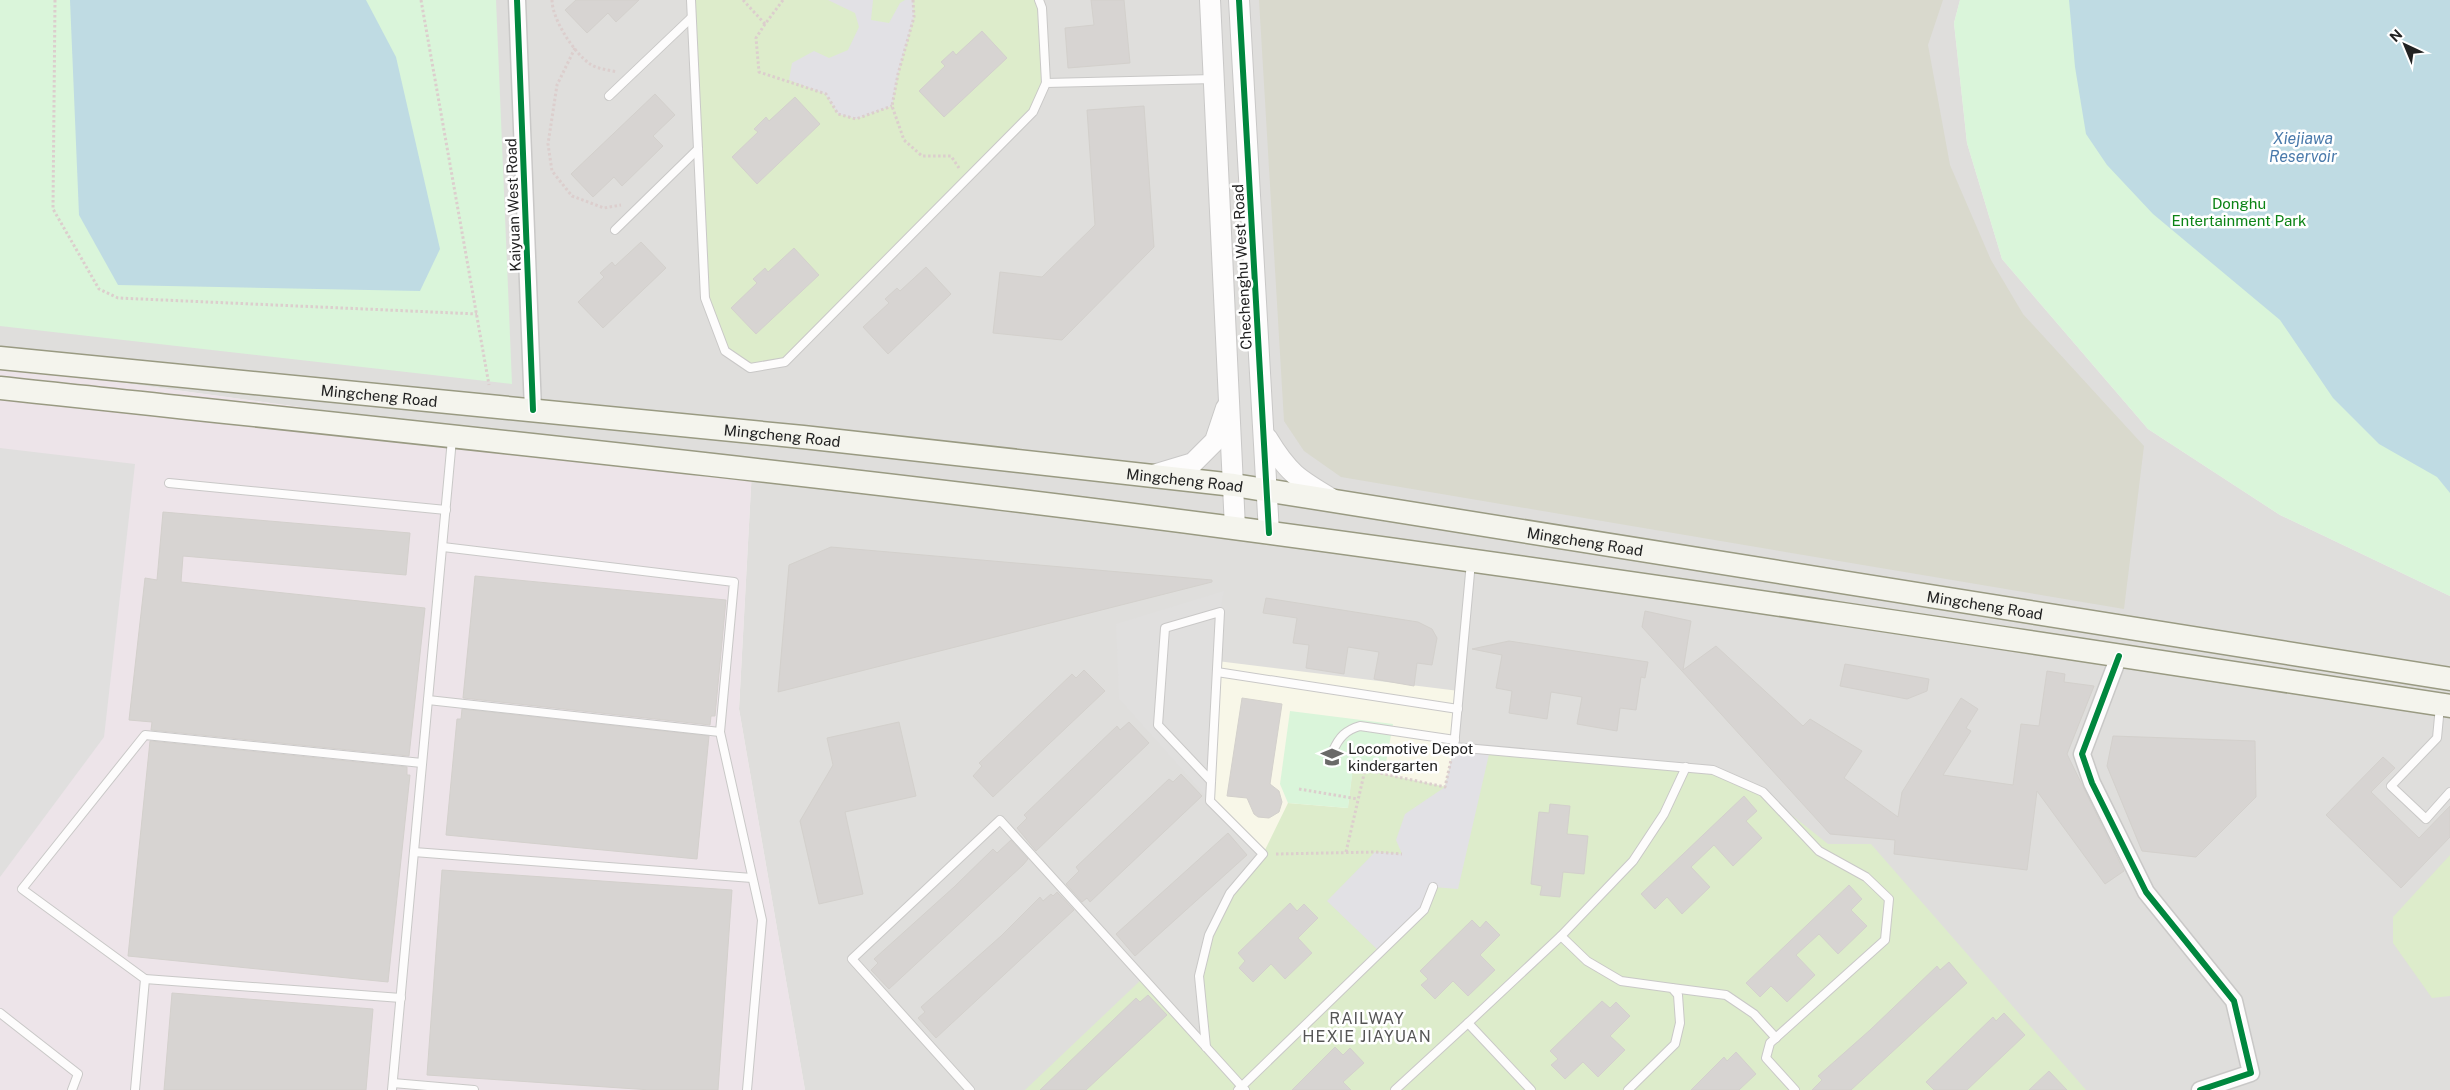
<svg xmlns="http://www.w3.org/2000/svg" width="2450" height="1090" font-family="'Public Sans',sans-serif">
<rect width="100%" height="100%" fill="#f0eeeb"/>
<polygon fill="#dfdedc" points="0,0 1960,0 1954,23 1967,143 2002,259 2148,429 2280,515 2450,596 2450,1090 805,1090 739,709 752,469 0,366"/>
<polygon fill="#ede4e9" points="0,366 752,469 739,709 805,1090 0,1090"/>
<polygon fill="#f8f7e8" points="1217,661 1459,691 1454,747 1445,787 1353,768 1348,808 1263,854 1210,801"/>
<polygon fill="#d9d9cd" points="1259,0 1943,0 1928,45 1950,165 1991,260 2023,314 2144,446 2124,609 1341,477 1304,451 1284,421"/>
<g fill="#ddeccb">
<polygon points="691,0 1039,0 1046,83 1033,112 785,362 750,368 725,351 705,298"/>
<polygon points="1454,747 1713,770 1763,792 1828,844 1871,844 2086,1090 1025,1090 1143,978 1205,1046 1199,976 1208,940 1230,893 1263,854 1288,803 1348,808 1353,768 1445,787"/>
<polygon points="2450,855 2450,996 2432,998 2393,943 2393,917"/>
</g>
<g fill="#daf5da">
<polygon points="0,0 496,0 512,384 0,326"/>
<polygon points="1960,0 2450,0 2450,596 2280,515 2148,429 2002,259 1967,143 1954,23"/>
<polygon points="1290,711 1393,724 1384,774 1353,768 1348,808 1288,803 1280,784"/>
</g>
<g fill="#e0dfde">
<polygon points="0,448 135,464 104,737 0,877"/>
<polygon points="1224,591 1220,613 1210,801 1119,699 1116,624"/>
</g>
<g fill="#e2e1e5">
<polygon points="828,0 873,0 871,20 889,23 900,3 905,0 913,0 914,17 898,74 892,106 856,119 838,114 825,94 789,80 792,63 814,51 829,58 848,50 859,27 855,13"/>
<polygon points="1454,747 1490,750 1458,889 1433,887 1424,910 1381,953 1327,901 1375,852 1402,854 1396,840 1405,814 1445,787"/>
</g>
<g fill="#bfdbe3">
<polygon points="70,0 366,0 396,57 440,249 420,291 118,285 79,215"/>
<polygon points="2069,0 2450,0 2450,493 2437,477 2379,444 2333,398 2280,320 2153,214 2107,165 2086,134 2075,67"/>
</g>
<g fill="#d7d4d2" stroke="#d3d0cc">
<polygon points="576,0 639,0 616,22 608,13 587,33 565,10"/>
<polygon points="1091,0 1124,0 1130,63 1068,68 1065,28 1094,25"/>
<polygon points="982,31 1007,58 944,117 919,91 945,66 941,62 953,51 956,55"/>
<polygon points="655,94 675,115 653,136 663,146 622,186 614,177 593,197 571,174"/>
<polygon points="795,97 820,124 757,184 732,157 758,132 754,129 766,117 769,121"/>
<polygon points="1144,106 1154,247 1062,340 993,333 1000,272 1042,277 1095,225 1087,110"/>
<polygon points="641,242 666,268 603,328 578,302 604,277 600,273 612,262 615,266"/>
<polygon points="794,248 819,275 756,334 731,308 757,283 753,279 765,268 768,272"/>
<polygon points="926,267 951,294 888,354 863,327 889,303 885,299 897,288 900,291"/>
<polygon points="163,512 410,533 406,575 183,556 181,582 425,608 409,756 151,730 152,722 129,720 145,578 157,580"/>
<polygon points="831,547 1212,580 1212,582 778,692 789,565"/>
<polygon points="475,576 726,600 715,716 711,716 710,725 463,698"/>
<polygon points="1266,598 1418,622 1432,629 1437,638 1432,665 1417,663 1414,686 1374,679 1379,652 1348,647 1344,674 1306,668 1309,645 1293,643 1297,618 1263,613"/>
<polygon points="1645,611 1691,621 1683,670 1716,646 1803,726 1810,719 1862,751 1844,778 1898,817 1902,792 1961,698 1978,709 1966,728 1971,731 1943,775 2013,785 2021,724 2039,726 2047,671 2065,674 2064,682 2094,686 2067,754 2124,871 2105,884 2037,791 2027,870 1894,854 1895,840 1830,834 1642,627"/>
<polygon points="1509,641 1648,662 1645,678 1641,677 1636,710 1620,708 1617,731 1577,724 1582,697 1551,692 1547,719 1509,713 1512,691 1496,688 1502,655 1472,649"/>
<polygon points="1845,664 1929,679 1927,691 1907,699 1840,686"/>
<polygon points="1084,670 1105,691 993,797 973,776 982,766 979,763 1072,674 1076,678"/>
<polygon points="1242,698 1282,704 1270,784 1279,791 1282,802 1279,812 1269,818 1258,817 1254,814 1247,798 1227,796"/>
<polygon points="462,709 709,736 697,859 446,835 457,719 461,719"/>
<polygon points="899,722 916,796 845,812 863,894 819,904 800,821 833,765 827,738"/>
<polygon points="1129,722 1149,743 1036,851 1017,828 1027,818 1024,815 1117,726 1120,730"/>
<polygon points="2113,736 2255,741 2256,797 2196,857 2142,851 2107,766"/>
<polygon points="150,741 407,767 407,775 410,775 388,982 128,956"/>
<polygon points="2383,757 2395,768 2371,792 2419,838 2450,806 2450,837 2401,888 2326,815"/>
<polygon points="1181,774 1202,796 1090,902 1087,898 1082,902 1066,884 1079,871 1076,867 1169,779 1173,782"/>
<polygon points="1744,796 1757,811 1746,821 1762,838 1733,866 1714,845 1691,867 1710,887 1682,914 1667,897 1655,909 1641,894"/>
<polygon points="1550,804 1570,806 1567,834 1588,836 1584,874 1563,872 1560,897 1540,895 1542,886 1531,884 1539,812 1549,813"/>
<polygon points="1228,833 1247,855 1135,956 1116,934"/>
<polygon points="1011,840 1028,859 1023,865 889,989 871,970 878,963 874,959 954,887 993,849 997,853"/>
<polygon points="442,870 732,890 718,1090 651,1090 427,1075"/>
<polygon points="1849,885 1862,899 1851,910 1867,926 1838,954 1819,934 1796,955 1815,975 1787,1002 1771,986 1760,997 1746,983"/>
<polygon points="1057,892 1074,910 936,1038 918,1018 925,1012 921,1007 1001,936 1040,897 1043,901 1051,894 1053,896"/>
<polygon points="1290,903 1297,911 1304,904 1318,918 1298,938 1312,953 1285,979 1271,964 1253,982 1239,968 1245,961 1238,953"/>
<polygon points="1472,920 1480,928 1486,921 1500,935 1480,955 1495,970 1468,996 1453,981 1435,999 1421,985 1428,979 1420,971"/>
<polygon points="1949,962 1967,983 1851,1090 1812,1090 1822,1080 1818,1076 1870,1030 1937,966 1940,970"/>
<polygon points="172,993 373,1009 366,1090 164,1090"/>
<polygon points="1148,995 1167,1015 1086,1090 1040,1090 1136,998 1140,1002"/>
<polygon points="1602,1001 1610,1008 1616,1002 1630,1016 1610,1036 1625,1050 1598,1077 1583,1062 1565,1079 1551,1065 1558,1059 1550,1051"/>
<polygon points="2004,1013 2025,1035 1967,1090 1934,1090 1926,1082 1993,1017 1996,1021"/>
<polygon points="1335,1047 1343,1055 1350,1048 1364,1063 1343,1082 1351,1090 1292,1090"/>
<polygon points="1736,1052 1756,1074 1739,1090 1691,1090 1724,1057 1727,1061"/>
<polygon points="2049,1071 2067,1090 2029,1090"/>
</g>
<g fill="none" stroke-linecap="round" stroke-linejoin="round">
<g stroke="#c9c8c7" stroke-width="10">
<g id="service">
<polyline points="691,0 705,298 725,351 750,368 785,362 1033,112 1046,83 1214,79"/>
<polyline points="1039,0 1042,8 1046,83"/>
<polyline points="609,96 691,18"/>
<polyline points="615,230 698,149"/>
<polyline points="169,483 446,510"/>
<polyline points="443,547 734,582 720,732 762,920 747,1090"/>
<polyline points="1471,562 1454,747 1713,770 1763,792 1819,851 1866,877 1889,899 1885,940 1770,1043 1766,1058 1795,1090"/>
<polyline points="1217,672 1458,709"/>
<polyline points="428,700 720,732"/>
<polyline points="2440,706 2437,738 2391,786 2426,819 2450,792"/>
<path d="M1333,751C1339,737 1346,730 1360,726L1455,740"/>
<polyline points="414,852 752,878"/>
<polyline points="1561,936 1587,961 1621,981 1672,988 1678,995 1680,1023 1675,1044 1628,1090"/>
<polyline points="145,979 401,998"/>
<polyline points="1672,988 1726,995 1754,1014 1776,1038"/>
<polyline points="0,1013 78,1074 72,1090"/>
<polyline points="1468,1023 1561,936 1633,861 1664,814 1686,767"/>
<polyline points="1206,1047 1199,976 1209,935 1230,893 1263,854 1210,801 1220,612 1165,628 1158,725 1211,781"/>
<polyline points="393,1083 474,1090"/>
<polyline points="135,1090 145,979 22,889 145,735 422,763"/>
<polyline points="392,1090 452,439"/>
<polyline points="970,1090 852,959 1000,820 1245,1090"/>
<polyline points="1238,1090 1424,910 1433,887"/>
<polyline points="1395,1090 1468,1023 1531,1090"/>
</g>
</g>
<g stroke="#c9c8c7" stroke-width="19">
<g id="minor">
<polyline points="517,0 533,410"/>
<polyline points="2119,656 2082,754 2092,783 2146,892 2234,1001 2251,1073 2200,1090"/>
</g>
</g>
<g stroke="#c9c8c7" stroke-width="22">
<g id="tertiary">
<polyline points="1210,0 1235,528"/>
<polyline points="1239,0 1269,533"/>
<path d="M1267,438C1288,473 1298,479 1332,499"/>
<polyline points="1153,475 1193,463 1215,441 1226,408"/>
</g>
</g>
<g stroke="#999a82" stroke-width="25">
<g id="secondary">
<path id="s1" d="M0,358L803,437L1234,485L2450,679"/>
<path d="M0,388C411,432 823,474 1234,528C1640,582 2045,644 2450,706"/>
</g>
</g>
<g stroke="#dccecd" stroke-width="3" stroke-dasharray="2.5 2.5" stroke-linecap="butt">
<polyline points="55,0 53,209 99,289 118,298 477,314"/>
<polyline points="421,0 489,385"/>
<path d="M552,0C552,19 574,53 590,64C597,69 609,70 617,72"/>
<polyline points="743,0 765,24 783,0"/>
<polyline points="913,0 914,17 898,74 892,106 904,140 922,156 951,156 959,168"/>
<polyline points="765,24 756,38 759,72 826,94 838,114 856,119 892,106"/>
<polyline points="575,48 557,85 548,144 552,171 572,196 604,208 621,205"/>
<polyline points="1299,789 1358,799"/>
<polyline points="1346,852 1365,770 1445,787 1451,760"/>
<polyline points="1276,854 1375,852 1402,854"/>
</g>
<use href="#service" stroke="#fdfcfc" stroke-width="8"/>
<use href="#minor" stroke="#fdfcfc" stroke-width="16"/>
<use href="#tertiary" stroke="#fdfcfc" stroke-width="20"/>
<use href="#secondary" stroke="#f4f4ed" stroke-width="22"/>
<g stroke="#fff" stroke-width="9">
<g id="cycleway">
<polyline points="517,0 533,410"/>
<polyline points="1239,0 1269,533"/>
<polyline points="2119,656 2082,754 2092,783 2146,892 2234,1001 2251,1073 2200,1090"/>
</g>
</g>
<use href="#cycleway" stroke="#00873e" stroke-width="6"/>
</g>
<defs>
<g id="school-bare" transform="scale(1.725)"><path d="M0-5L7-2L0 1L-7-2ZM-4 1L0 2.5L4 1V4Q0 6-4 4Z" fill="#6a6968" stroke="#fff" stroke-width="2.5" paint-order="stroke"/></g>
</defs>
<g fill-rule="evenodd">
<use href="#school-bare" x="1332" y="757"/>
</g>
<g text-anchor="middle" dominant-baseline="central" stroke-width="5" stroke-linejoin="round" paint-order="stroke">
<g font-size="15" fill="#0c8416" stroke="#fff">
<text x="2239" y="203">Donghu<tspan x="2239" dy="17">Entertainment Park</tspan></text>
</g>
<g font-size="15" fill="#222" stroke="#fff">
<text transform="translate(513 205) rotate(-92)">Kaiyuan West Road</text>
<text transform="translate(1242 267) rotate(-93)">Chechenghu West Road</text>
<text stroke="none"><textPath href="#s1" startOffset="381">Mingcheng Road</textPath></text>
<text stroke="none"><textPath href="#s1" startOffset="786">Mingcheng Road</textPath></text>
<text stroke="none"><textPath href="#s1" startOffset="1191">Mingcheng Road</textPath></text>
<text stroke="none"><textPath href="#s1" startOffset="1596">Mingcheng Road</textPath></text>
<text stroke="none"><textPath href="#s1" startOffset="2001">Mingcheng Road</textPath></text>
</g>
<g font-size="15" fill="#222" stroke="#fff" text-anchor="start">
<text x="1348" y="748">Locomotive Depot<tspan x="1348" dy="17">kindergarten</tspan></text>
</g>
<g font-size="16" font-style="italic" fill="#4a7aab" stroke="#fff">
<text x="2303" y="138">Xiejiawa<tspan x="2303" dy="18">Reservoir</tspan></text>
</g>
<g font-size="16" letter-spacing="1" fill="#555" stroke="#fff">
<text x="1367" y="1018">RAILWAY<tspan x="1367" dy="18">HEXIE JIAYUAN</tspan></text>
</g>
</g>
<g transform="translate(2405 45) rotate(316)" stroke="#ffffff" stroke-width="4" paint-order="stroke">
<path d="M0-4L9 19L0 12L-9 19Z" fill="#222222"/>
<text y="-8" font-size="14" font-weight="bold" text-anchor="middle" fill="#222222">N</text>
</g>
</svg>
